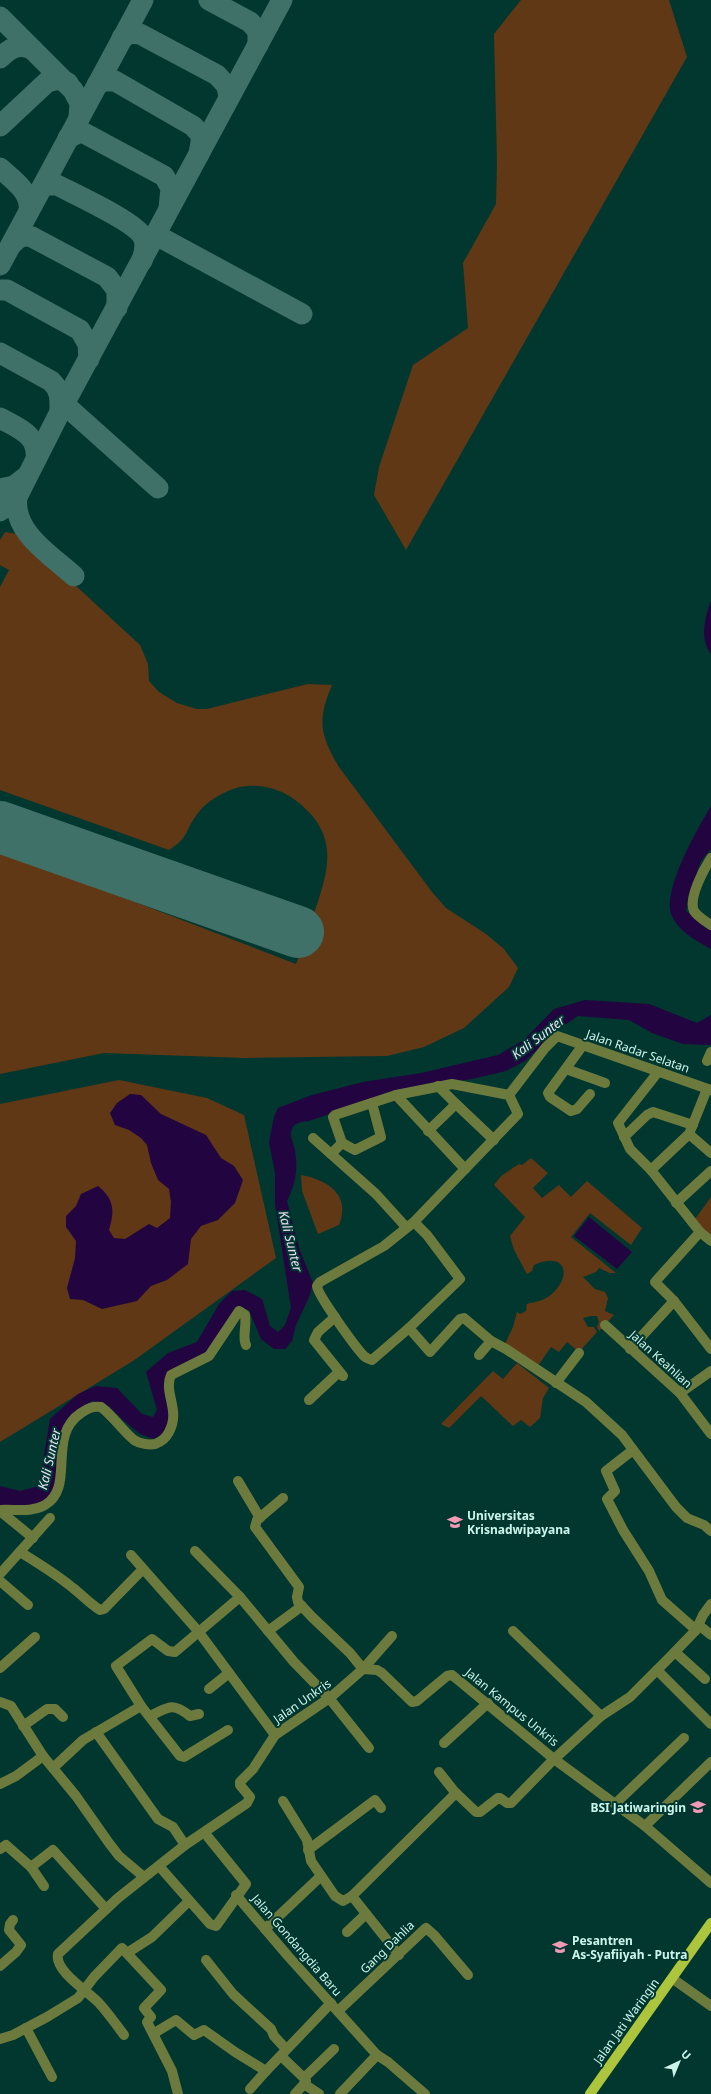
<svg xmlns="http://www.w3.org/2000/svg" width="711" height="2094" font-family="'Noto Sans',sans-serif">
<rect width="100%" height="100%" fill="#02372f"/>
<g fill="#603815">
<polygon points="521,0 669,0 687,57 406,550 374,495 379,467 413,365 468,328 463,263 496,204 497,163 494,34"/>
<path d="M5,532L18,534L23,537L140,645L148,664L149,681L159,692L177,703L197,709H207L308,684L332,685C317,720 320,735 339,767L432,892L446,908L486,934L504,949L518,968L509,987L464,1028L424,1047L387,1056L245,1058L104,1053L0,1074V850L296,964C303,949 307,932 313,916C330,867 341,832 291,797C276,787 252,782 233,789C220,794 207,801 198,813C185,829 190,837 169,850L0,790V587L9,570L0,565V540Z"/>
<polygon points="119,1080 207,1098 244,1115 276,1258 133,1361 0,1442 0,1104"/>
<path d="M531,1158L548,1173L533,1188L542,1198L559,1185L571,1197L587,1181L642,1228L631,1245L590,1213L571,1237L616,1273H610L599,1268L596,1272L583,1277L595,1289L605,1292L608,1298L605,1311L614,1315L599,1331L597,1327L599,1322L597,1316H591L583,1318L588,1327H594L597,1332L579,1352L567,1342L559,1352L551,1347L537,1367L504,1346L513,1327L517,1312L520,1314L526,1311L527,1304C534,1302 542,1301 548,1297C573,1279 568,1250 534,1265L532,1271L527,1274L514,1250L510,1236L525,1217L494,1185L501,1176L519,1164L522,1165Z"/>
<path d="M301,1175C328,1180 351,1195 339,1225L318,1234L302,1191Z"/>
<polygon points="711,1197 711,1238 693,1222"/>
<polygon points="517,1363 549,1388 543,1398 540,1418 530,1427 521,1420 513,1426 481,1396 449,1428 441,1424 493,1371 503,1379"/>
</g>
<g fill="#220440">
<path d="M711,601V654C699,639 705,617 711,601Z"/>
<path d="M711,806V849L701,861L688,897L686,911L711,929V949C697,941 679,932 672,916C661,891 698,828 711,806Z"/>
<path d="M585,1000L649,1004L697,1023L711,1015V1045L683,1044L652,1033L629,1020L578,1016L560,1028L525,1061L506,1071L472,1079L429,1085L382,1096L309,1121C301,1121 291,1124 291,1134C291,1139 294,1145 295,1150C298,1170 296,1183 287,1201L299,1248L313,1283L310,1295L296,1325L292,1341L285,1349H274L261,1339L249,1310L239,1307L212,1352L170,1374V1429L154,1439L140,1434L123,1420L109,1406L92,1401L65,1425L58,1487L45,1506L0,1510V1486L20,1491L39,1486L50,1419L78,1394L96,1386L117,1388L142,1414L153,1417L157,1410L146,1372L168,1353L197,1342L219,1304L232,1291L245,1290L262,1299L270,1326L278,1332L285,1325L291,1308L275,1204V1173L269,1142L274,1117L278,1108L312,1095L363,1082L421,1073L498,1055L524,1040L554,1009Z"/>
<path d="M130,1094L141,1095L161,1114L206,1135L221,1158L234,1166L243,1180L235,1203L218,1220L201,1226L191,1239L188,1264L167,1280L151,1286L137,1301L102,1309L83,1300L70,1299L67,1288L75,1258L76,1241L66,1227V1216L76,1206L81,1194L98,1186C114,1199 115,1210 109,1230L114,1238L125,1239L149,1224L157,1228L170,1218L171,1202L169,1189L158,1180L151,1163L147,1145L141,1138L129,1130L115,1125L110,1113L117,1103Z"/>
<polygon points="589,1217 632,1252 617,1269 574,1236"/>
</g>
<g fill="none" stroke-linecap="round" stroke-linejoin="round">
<g stroke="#407168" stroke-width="21">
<polyline points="209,0 250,22 258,31 258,45"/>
<polyline points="0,17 73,90 80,103 79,118"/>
<polyline points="122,38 130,33 140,34 217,75 227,86 229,98"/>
<path d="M0,58C10,48 19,43 32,49"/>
<polyline points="97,85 103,81 115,81 193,126 202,136 199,154"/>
<polyline points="0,126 47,82 58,79 68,83"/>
<polyline points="68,138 78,133 84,133 164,176 171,188 169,208"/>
<path d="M0,168C12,179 32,192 29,211"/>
<path d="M42,188L47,185H57C74,194 136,222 143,237C147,244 144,253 142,261"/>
<polyline points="156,235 302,314"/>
<path d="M12,244C18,238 23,234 32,237L107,277L117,290V308"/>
<polyline points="0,265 143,0"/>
<polyline points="0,290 7,290 80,330 88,344 89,359"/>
<path d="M0,353L51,381C61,391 60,398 60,412"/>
<polyline points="64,404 158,488"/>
<path d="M0,418C18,428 39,435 36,459"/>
<polyline points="0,489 14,486 27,476"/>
<path d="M17,497C12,532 51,555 74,576"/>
<polyline points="0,511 17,497 64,404 282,0"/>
</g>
<polyline stroke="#407168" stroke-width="52" points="0,827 298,932"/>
<g stroke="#6d7a3e" stroke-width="10">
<path d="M711,858C704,869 688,898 694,911C698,917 705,921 711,925"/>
<polyline points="583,1045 548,1093 550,1097 571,1111 577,1109 590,1094"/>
<polyline points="707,1061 711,1052"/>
<polyline points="566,1069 605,1083"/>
<polyline points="658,1072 618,1123 630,1149 651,1170 700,1232 655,1282 674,1301 711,1349"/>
<polyline points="438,1086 456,1104"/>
<polyline points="396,1095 465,1169"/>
<polyline points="509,1095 545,1048 557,1036 711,1090"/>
<polyline points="428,1131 456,1104 494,1140"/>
<polyline points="689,1134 711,1153"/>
<polyline points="624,1137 647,1115 653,1112 693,1125"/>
<polyline points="313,1138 376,1194 406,1227"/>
<path d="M342,1143L333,1117L335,1115L396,1095L452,1084L509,1095L518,1114L414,1222L384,1246L320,1282L317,1286C317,1294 356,1348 364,1356C366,1358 369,1359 372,1360L409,1328L460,1279L427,1235L414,1222"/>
<polyline points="331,1154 342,1143 355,1150 381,1137 372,1103"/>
<polyline points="651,1170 689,1134 707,1089"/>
<polyline points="676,1203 711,1171"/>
<polyline points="700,1232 711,1241"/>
<polyline points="335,1317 318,1332 314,1340 343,1376"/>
<polyline points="605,1325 680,1393 711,1434"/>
<polyline points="409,1328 430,1352 460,1319 464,1318 491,1341 506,1349 586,1402 622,1435 676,1507 687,1518 704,1525 711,1531"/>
<polyline points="630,1349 674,1301"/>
<polyline points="479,1355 491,1341"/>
<polyline points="556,1383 579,1353"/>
<polyline points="680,1393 711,1371"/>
<polyline points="309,1400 339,1372"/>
<polyline points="633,1450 606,1471 615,1491 607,1499 623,1530 649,1571 662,1600 696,1630"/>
<polyline points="238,1481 260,1518"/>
<polyline points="283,1498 257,1520 255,1527 299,1587 297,1597 298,1602 312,1617 350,1653 363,1669"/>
<path d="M0,1510C15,1509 31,1513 45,1505C76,1487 46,1436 81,1413C88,1408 93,1406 101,1407C113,1416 122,1430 134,1440C140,1444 149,1445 155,1444C161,1442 166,1438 169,1432C181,1410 163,1393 171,1375L209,1356L239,1311L245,1315C247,1325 242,1338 246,1345"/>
<polyline points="0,1511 33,1538"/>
<polyline points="195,1551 240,1597 294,1662 329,1698 369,1748"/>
<path d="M20,1552C38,1563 56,1574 73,1588C82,1595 89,1603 100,1610L104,1609L143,1569"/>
<polyline points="131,1555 198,1631 275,1735"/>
<polyline points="0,1574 50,1518"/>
<polyline points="0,1581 28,1605"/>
<polyline points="700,1626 711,1635"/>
<polyline points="268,1631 302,1606"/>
<polyline points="513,1631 601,1716"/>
<polyline points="675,1652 705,1679"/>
<polyline points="0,1668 35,1637"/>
<polyline points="363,1669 377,1670 382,1673 412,1702 417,1701 447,1676 452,1675 554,1759 645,1826 711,1883"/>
<polyline points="657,1670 711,1724"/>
<polyline points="209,1689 229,1673"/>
<polyline points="0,1702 11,1706 43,1756 76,1796 109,1843 119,1856 144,1877"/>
<path d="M150,1716C169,1707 172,1702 190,1716L199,1714"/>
<polyline points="23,1726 47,1709 55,1709 63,1717"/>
<polyline points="228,1730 184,1757 180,1756 141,1706 116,1666 152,1639 168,1651 175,1652 240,1597"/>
<polyline points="96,1732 158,1819 173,1827 185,1845"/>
<polyline points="444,1743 488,1703"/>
<polyline points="53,1768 83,1740 141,1706"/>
<polyline points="439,1772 454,1791 476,1812 480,1812 498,1798 500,1798 507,1803 511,1803 551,1762 601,1716 630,1697 669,1658 696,1630 703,1615 711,1604"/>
<polyline points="0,1784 16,1776 43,1756"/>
<polyline points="283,1801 307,1840 311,1861 335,1896 343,1901 352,1896 456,1793"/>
<polyline points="616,1803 684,1738"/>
<polyline points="645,1826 711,1762"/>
<polyline points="0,1849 6,1845 31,1867"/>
<polyline points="308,1850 375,1800 381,1808"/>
<polyline points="159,1866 210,1924 216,1926 246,1884 208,1837"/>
<polyline points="44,1886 31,1867 53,1850 106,1909"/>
<polyline points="236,1895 288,1956 377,2055 388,2062 425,2094"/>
<polyline points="352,1896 399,1955"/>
<polyline points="265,1929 321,1876"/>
<polyline points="347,1932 366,1914"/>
<polyline points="127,1953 152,1937 189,1901"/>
<polyline points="206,1960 233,1994 271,2029 274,2036 286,2049"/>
<polyline points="0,1966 16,1952 21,1945 9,1930 10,1924 13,1920"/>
<polyline points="673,1979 711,2006"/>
<polyline points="338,2011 426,1928 434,1935 468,1975"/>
<polyline points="26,2028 52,2077"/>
<path d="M124,2035C116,2024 108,2013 99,2003C89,1992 54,1971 58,1954L118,1898L185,1845L247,1803L250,1797L240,1785V1782L253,1769L275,1735L331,1697L363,1669L392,1636"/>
<polyline points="155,2035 156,2032 176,2020 194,2035 204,2030 235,2052 266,2071 331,2003"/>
<polyline points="0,2039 13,2035 47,2017 78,1998 94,1977 122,1948 161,1990 144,2008 151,2017 147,2022 172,2071 178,2094"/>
<polyline points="281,2056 304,2078"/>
<polyline points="250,2089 266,2071"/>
<polyline points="295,2094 304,2084"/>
<polyline points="319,2094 304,2084 306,2081 304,2078 334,2049"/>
<polyline points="340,2094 377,2055"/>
</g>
<polyline stroke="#acc53c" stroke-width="10" points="590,2094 711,1923"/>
</g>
<defs>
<g id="university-bare" transform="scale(1.2)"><path d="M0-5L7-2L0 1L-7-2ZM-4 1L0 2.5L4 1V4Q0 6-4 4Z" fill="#f09ab5" stroke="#02372f" stroke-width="2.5" paint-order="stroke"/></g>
<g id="school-bare" transform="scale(1.2)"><path d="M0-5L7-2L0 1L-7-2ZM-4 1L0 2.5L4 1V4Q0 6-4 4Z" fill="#f09ab5" stroke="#02372f" stroke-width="2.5" paint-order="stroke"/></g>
</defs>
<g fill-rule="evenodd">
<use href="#university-bare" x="455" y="1522"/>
<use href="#university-bare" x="698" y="1807"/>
<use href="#school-bare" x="560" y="1947"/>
</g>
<g text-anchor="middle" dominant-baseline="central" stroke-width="4" stroke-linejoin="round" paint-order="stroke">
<g font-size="12" fill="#cbf5eb" stroke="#02372f">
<text transform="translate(638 1051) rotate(19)">Jalan Radar Selatan</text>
<text transform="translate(661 1359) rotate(42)">Jalan Keahlian</text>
<text transform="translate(302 1701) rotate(-35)">Jalan Unkris</text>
<text transform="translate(512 1707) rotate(39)">Jalan Kampus Unkris</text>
<text transform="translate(297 1945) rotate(49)">Jalan Gondangdia Baru</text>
<text transform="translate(387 1947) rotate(-44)">Gang Dahlia</text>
<text transform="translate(626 2021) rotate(-54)">Jalan Jati Waringin</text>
</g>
<g font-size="12" font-weight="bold" fill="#cbf5eb" stroke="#02372f" text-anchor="start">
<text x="467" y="1515">Universitas<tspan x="467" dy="14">Krisnadwipayana</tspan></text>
<text x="686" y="1807" text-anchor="end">BSI Jatiwaringin</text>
<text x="572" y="1940">Pesantren<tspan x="572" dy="14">As-Syafiiyah - Putra</tspan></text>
</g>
<g font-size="13" font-style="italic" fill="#e6dff6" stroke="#02372f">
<text transform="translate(538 1037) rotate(-37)">Kali Sunter</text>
<text transform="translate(291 1241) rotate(76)">Kali Sunter</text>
<text transform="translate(49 1459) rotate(-77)">Kali Sunter</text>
</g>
</g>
<g transform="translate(679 2062) rotate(44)" stroke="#02372f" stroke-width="3" paint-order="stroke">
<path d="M0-3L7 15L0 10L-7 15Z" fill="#cbf5eb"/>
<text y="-6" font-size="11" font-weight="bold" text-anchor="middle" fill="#cbf5eb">U</text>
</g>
</svg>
